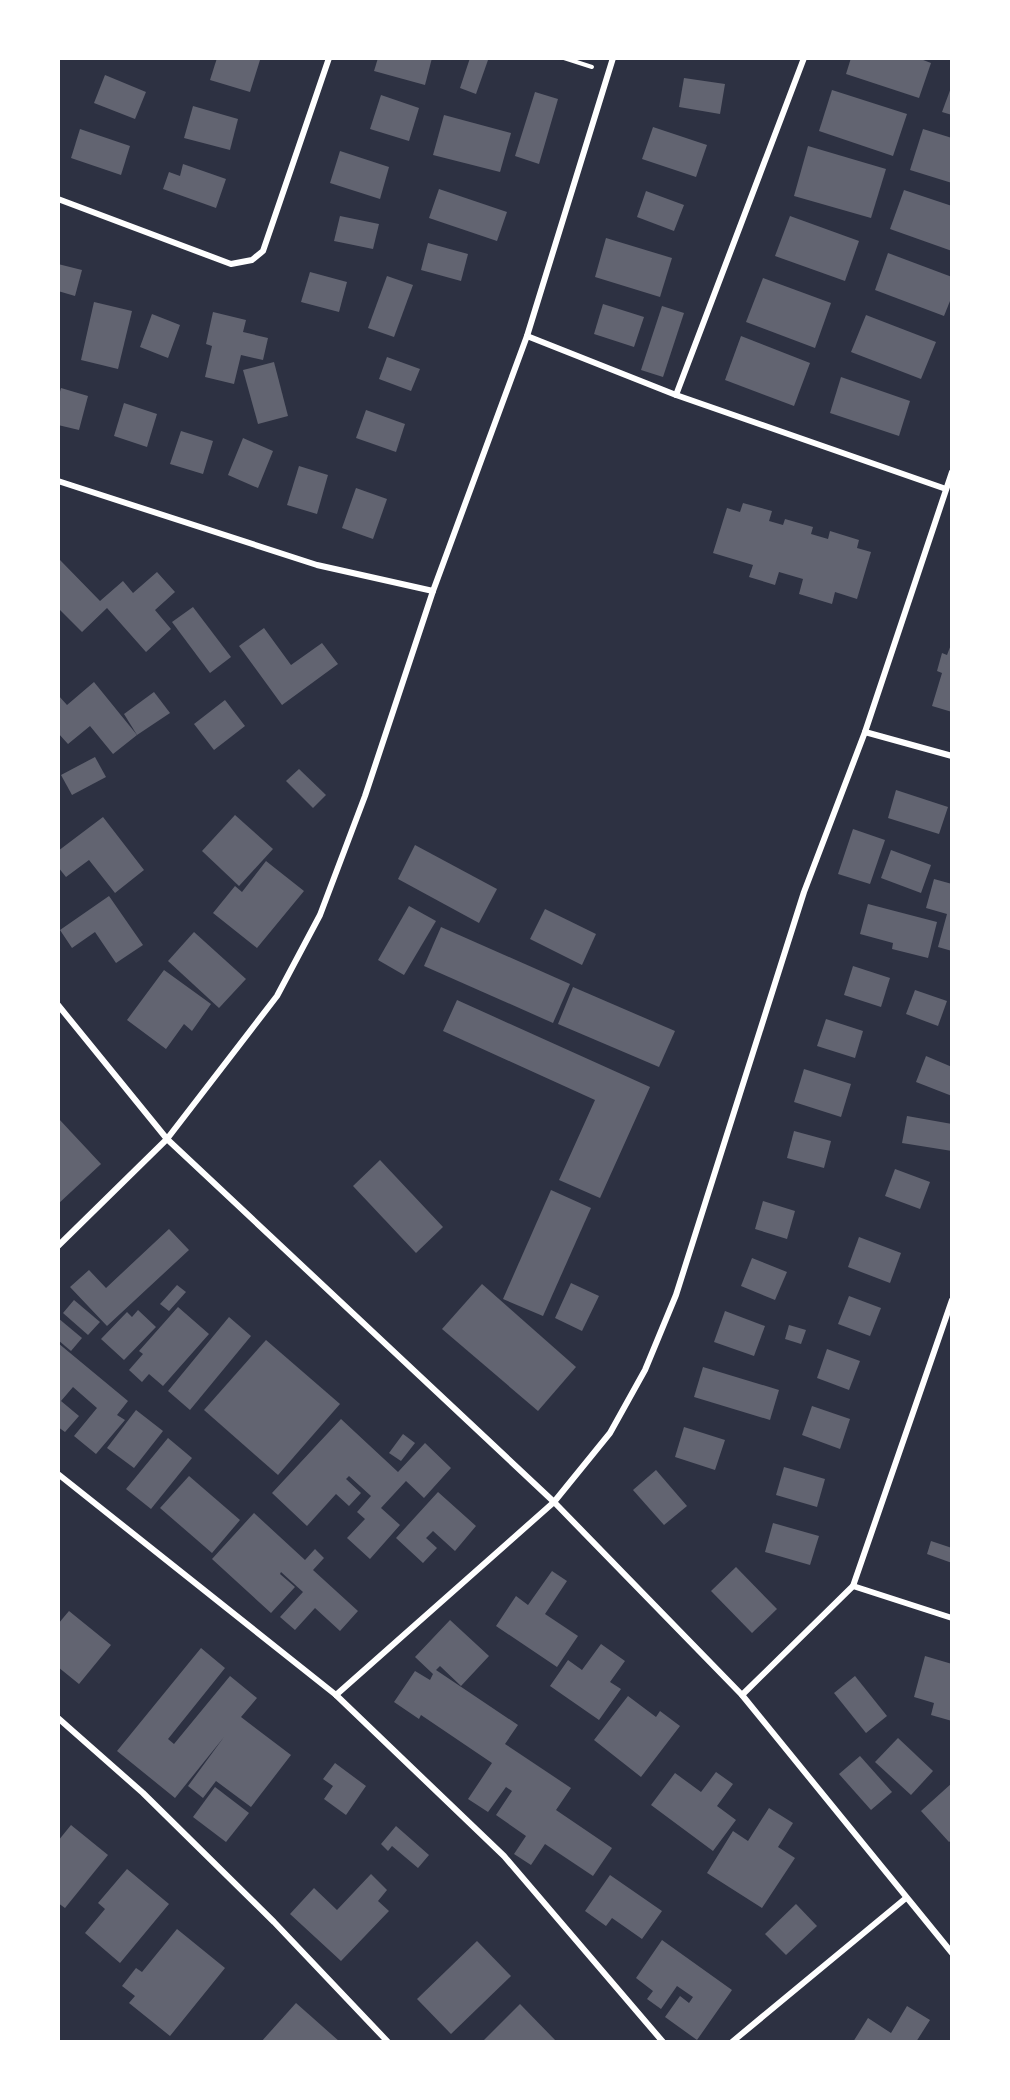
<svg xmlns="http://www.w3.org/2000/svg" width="1010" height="2100" font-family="'Fira Sans',sans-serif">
<rect width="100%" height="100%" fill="#2d3142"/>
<g fill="#626471">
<polygon points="217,58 253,58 260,60 250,92 210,80"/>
<polygon points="378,58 432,58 425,85 374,71"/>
<polygon points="470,58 488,60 476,94 460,88"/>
<polygon points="851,58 918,58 931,63 919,98 846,74"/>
<polygon points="105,75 146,92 135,119 94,103"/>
<polygon points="684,78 725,84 720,114 679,107"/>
<polygon points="952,85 952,115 942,112"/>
<polygon points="832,90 907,114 893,156 819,131"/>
<polygon points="535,92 558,99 539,164 515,156"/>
<polygon points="381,95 419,108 409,141 370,129"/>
<polygon points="193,106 238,119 230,150 184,138"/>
<polygon points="444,115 511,133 500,172 433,155"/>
<polygon points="653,127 707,145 696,177 642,159"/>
<polygon points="80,129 130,146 121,175 71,158"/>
<polygon points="923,129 952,138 952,183 910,170"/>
<polygon points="808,146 886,169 871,218 794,196"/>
<polygon points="340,151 389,167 380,199 330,183"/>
<polygon points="183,164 226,179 216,208 163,189 169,172 180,176"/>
<polygon points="439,189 507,212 497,241 429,218"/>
<polygon points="904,190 952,206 952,251 890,229"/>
<polygon points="646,191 684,205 674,231 637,217"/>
<polygon points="340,216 379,224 373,249 334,241"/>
<polygon points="790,216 859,241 845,281 775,256"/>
<polygon points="606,238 672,258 660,297 595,277"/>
<polygon points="428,243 468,254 461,281 421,270"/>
<polygon points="888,253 952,277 952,296 944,316 875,290"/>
<polygon points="58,264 82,270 75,296 58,291"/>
<polygon points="310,272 347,282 339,312 301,302"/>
<polygon points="387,276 413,285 394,337 368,328"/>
<polygon points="763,278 831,303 815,348 746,322"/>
<polygon points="94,302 132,311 118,369 81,360"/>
<polygon points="603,304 644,317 634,347 594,334"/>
<polygon points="662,306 684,313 663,377 641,370"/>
<polygon points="213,312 246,320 243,332 268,338 263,360 241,355 234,384 205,377 212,346 206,344"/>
<polygon points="152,314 180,325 168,358 140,347"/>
<polygon points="866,315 936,342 921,379 851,352"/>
<polygon points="741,336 810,363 794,406 725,380"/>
<polygon points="387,357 420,369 411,391 379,379"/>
<polygon points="274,362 288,416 258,424 243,370"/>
<polygon points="841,377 910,401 899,436 830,413"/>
<polygon points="61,388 88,396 79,430 58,425 58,399"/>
<polygon points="124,403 157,414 147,447 114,436"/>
<polygon points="366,410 405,424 396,452 356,438"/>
<polygon points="181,431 213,441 203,474 170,464"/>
<polygon points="243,438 273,451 258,488 228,475"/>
<polygon points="299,466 328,475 317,514 287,505"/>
<polygon points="356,488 387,499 373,539 342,528"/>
<polygon points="743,503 772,511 769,521 783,525 785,519 813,527 811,534 828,539 830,531 859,540 857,548 871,552 857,599 835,592 832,604 799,594 803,579 779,572 775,585 749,577 753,565 713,553 727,508 740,512"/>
<polygon points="60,560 100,601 123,581 133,593 157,572 175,592 155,610 171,629 146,652 107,608 82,632 58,608"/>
<polygon points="193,607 231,657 210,673 172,622"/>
<polygon points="264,628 291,665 322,643 338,664 282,705 239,646"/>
<polygon points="952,642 952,712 932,706 942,673 937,671 942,653 947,655"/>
<polygon points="94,682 137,735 113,754 90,726 68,744 58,733 58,695 67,705"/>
<polygon points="154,692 170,713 137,735 124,714"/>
<polygon points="225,700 245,726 214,750 194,724"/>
<polygon points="95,757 106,777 72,795 61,775"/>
<polygon points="299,769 326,795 313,808 286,781"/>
<polygon points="896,790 948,807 939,834 888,818"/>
<polygon points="235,815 273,849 239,886 202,851"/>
<polygon points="103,817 144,870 115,893 89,860 66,877 58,867 58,851"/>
<polygon points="853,829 885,840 870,884 838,874"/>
<polygon points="415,845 497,889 479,923 398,879"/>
<polygon points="891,850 931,865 921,893 881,878"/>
<polygon points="266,861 304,891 257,948 213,913 235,886 242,892"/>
<polygon points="934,879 952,884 950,896 952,896 952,951 938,947 947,914 926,908"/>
<polygon points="109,896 143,945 116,963 95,932 72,948 60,930"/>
<polygon points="868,904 937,922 928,958 892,949 893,943 860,934"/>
<polygon points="409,906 436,921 404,975 378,960"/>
<polygon points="545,909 596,934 582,965 530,939"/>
<polygon points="441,927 570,984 553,1023 424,966"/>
<polygon points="194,932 246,979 219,1008 168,961"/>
<polygon points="853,966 890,978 881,1007 844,995"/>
<polygon points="164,970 211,1004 192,1031 184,1024 166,1049 127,1020"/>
<polygon points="573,987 675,1031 659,1067 558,1024"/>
<polygon points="915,990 947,1001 938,1026 906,1014"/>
<polygon points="457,1000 650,1087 600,1198 559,1180 595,1100 443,1031"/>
<polygon points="826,1019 863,1031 855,1058 817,1046"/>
<polygon points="926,1056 952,1067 952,1096 916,1082"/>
<polygon points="804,1069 851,1084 841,1117 794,1102"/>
<polygon points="907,1116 952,1124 952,1151 902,1143"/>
<polygon points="58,1118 101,1164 58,1204"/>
<polygon points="794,1131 831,1141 824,1168 787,1158"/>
<polygon points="380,1160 443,1227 416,1253 353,1186"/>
<polygon points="895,1169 930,1182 920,1209 885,1196"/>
<polygon points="551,1190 591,1208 543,1316 503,1299"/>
<polygon points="763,1201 795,1211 787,1239 755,1229"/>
<polygon points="169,1229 189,1250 107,1326 70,1287 89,1270 106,1288"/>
<polygon points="859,1237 901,1253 890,1283 848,1267"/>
<polygon points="752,1258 787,1272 775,1300 741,1286"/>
<polygon points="571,1283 599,1296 582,1331 555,1318"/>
<polygon points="482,1284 576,1367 538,1411 442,1329"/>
<polygon points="177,1285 186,1292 169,1311 160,1304"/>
<polygon points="849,1296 881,1308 870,1336 838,1324"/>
<polygon points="74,1300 100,1322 88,1335 63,1313"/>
<polygon points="178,1307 209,1334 163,1386 149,1374 142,1382 129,1370 143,1354 139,1351"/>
<polygon points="138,1310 156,1327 124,1360 101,1339 127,1312 132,1317"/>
<polygon points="725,1311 765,1326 754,1356 714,1342"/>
<polygon points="229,1317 251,1336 190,1410 168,1391"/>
<polygon points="58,1318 82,1338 71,1351 58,1340"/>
<polygon points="789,1325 806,1330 801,1344 785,1339"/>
<polygon points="266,1340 340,1404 278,1475 204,1410"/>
<polygon points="58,1343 128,1401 117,1415 125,1420 96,1454 74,1436 97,1408 73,1387 61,1401 79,1416 65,1432 58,1427"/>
<polygon points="827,1349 860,1361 849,1390 817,1378"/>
<polygon points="703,1367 779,1390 770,1420 694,1397"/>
<polygon points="812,1406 850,1419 840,1449 802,1435"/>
<polygon points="136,1410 163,1431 134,1468 107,1448"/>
<polygon points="341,1419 398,1472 425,1443 451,1468 424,1498 406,1481 381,1508 400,1525 370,1559 347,1538 365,1519 357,1512 371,1496 349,1476 346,1479 361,1493 349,1506 336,1494 307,1526 272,1493"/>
<polygon points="684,1427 725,1440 715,1470 675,1457"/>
<polygon points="403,1434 415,1443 401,1461 389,1453"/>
<polygon points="168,1438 192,1458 151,1509 126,1489"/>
<polygon points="784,1467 825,1479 817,1507 776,1495"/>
<polygon points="656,1470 687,1506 664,1525 633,1490"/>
<polygon points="189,1476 240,1520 212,1553 160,1508"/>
<polygon points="438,1492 476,1526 455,1551 433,1531 426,1538 437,1548 423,1563 396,1538"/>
<polygon points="254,1513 305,1560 315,1549 324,1558 313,1570 358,1611 340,1631 315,1608 295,1630 280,1617 303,1592 281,1572 280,1574 295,1587 271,1613 212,1559"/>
<polygon points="773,1523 819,1536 810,1565 765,1552"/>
<polygon points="931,1541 952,1548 952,1563 927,1554"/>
<polygon points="736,1567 777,1609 752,1633 711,1591"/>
<polygon points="552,1571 567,1581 545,1614 578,1636 557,1667 496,1626 516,1596 528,1605"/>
<polygon points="69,1611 111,1645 79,1684 58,1667 58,1624"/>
<polygon points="450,1620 489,1656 461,1686 440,1666 436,1670 518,1725 505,1744 571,1788 556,1810 612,1848 593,1876 545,1844 531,1865 514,1854 526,1836 496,1815 512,1791 506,1787 488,1812 468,1799 492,1763 421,1715 419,1719 394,1702 415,1671 430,1680 433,1674 415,1657"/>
<polygon points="601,1644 625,1661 610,1682 621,1689 599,1720 550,1686 568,1660 582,1670"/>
<polygon points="201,1648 225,1668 168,1739 174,1744 230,1676 257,1698 241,1717 291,1755 251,1807 216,1781 203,1798 188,1786 224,1737 175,1798 117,1751"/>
<polygon points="925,1656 952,1664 952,1721 931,1715 934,1703 914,1697"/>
<polygon points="855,1676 887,1716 866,1733 834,1693"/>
<polygon points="628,1696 656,1717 660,1711 680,1726 641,1777 594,1740"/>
<polygon points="898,1738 933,1771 911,1795 875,1762"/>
<polygon points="860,1756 892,1792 871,1810 839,1774"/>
<polygon points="335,1763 366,1786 346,1815 324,1799 333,1786 323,1779"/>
<polygon points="716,1772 733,1784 717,1806 736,1820 713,1851 651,1805 675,1773 701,1792"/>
<polygon points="952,1783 952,1840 949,1842 921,1811"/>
<polygon points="215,1787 249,1813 226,1842 193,1817"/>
<polygon points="769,1808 793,1823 778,1847 795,1858 762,1908 707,1873 733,1831 748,1841"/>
<polygon points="71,1825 108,1855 65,1908 58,1903 58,1841"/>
<polygon points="396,1826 429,1855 418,1868 392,1846 388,1851 381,1844"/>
<polygon points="127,1869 169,1904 120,1963 85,1933 105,1909 98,1903"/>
<polygon points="371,1874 387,1890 378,1901 389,1911 341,1961 290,1914 314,1888 337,1910"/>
<polygon points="610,1875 662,1911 642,1939 612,1918 606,1926 585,1911"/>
<polygon points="796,1904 817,1926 786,1955 765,1934"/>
<polygon points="177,1929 225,1968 170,2036 129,2003 135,1996 122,1986 136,1968 142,1972"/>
<polygon points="662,1940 732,1990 697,2040 665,2017 680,1996 689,2003 693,1997 677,1986 661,2009 647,1999 653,1991 636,1978"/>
<polygon points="477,1941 511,1976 451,2034 417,1999"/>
<polygon points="296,2003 340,2042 261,2042"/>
<polygon points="520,2004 557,2042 482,2042"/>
<polygon points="907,2006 930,2020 916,2042 853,2042 868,2018 891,2033"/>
</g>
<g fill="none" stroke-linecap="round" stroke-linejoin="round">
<polyline stroke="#fff" stroke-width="4" points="564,58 592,67"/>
<g stroke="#fff" stroke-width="6">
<polyline points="58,199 231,264 252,260 263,251 329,58"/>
<polyline points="527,336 676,395 946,489"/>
<polyline points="676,395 804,58"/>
<polyline points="58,481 317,565 433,591"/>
<polyline points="865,732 952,756"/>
<polyline points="58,1005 167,1139 554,1502 742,1695 952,1953"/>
<polyline points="58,1246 167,1139 277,996 320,915 365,796 433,591 527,336 613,58"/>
<polyline points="58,1474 336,1695 504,1856 663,2042"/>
<polyline points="853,1586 952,1618"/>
<polyline points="336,1695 554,1502 610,1433 645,1370 676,1295 804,892 865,732 952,472"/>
<polyline points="742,1695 853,1586 952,1300"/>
<polyline points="58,1718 143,1793 274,1922 388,2042"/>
<polyline points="732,2042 906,1898"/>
</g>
</g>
<rect width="1010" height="2100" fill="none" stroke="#ffffff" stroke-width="120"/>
</svg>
